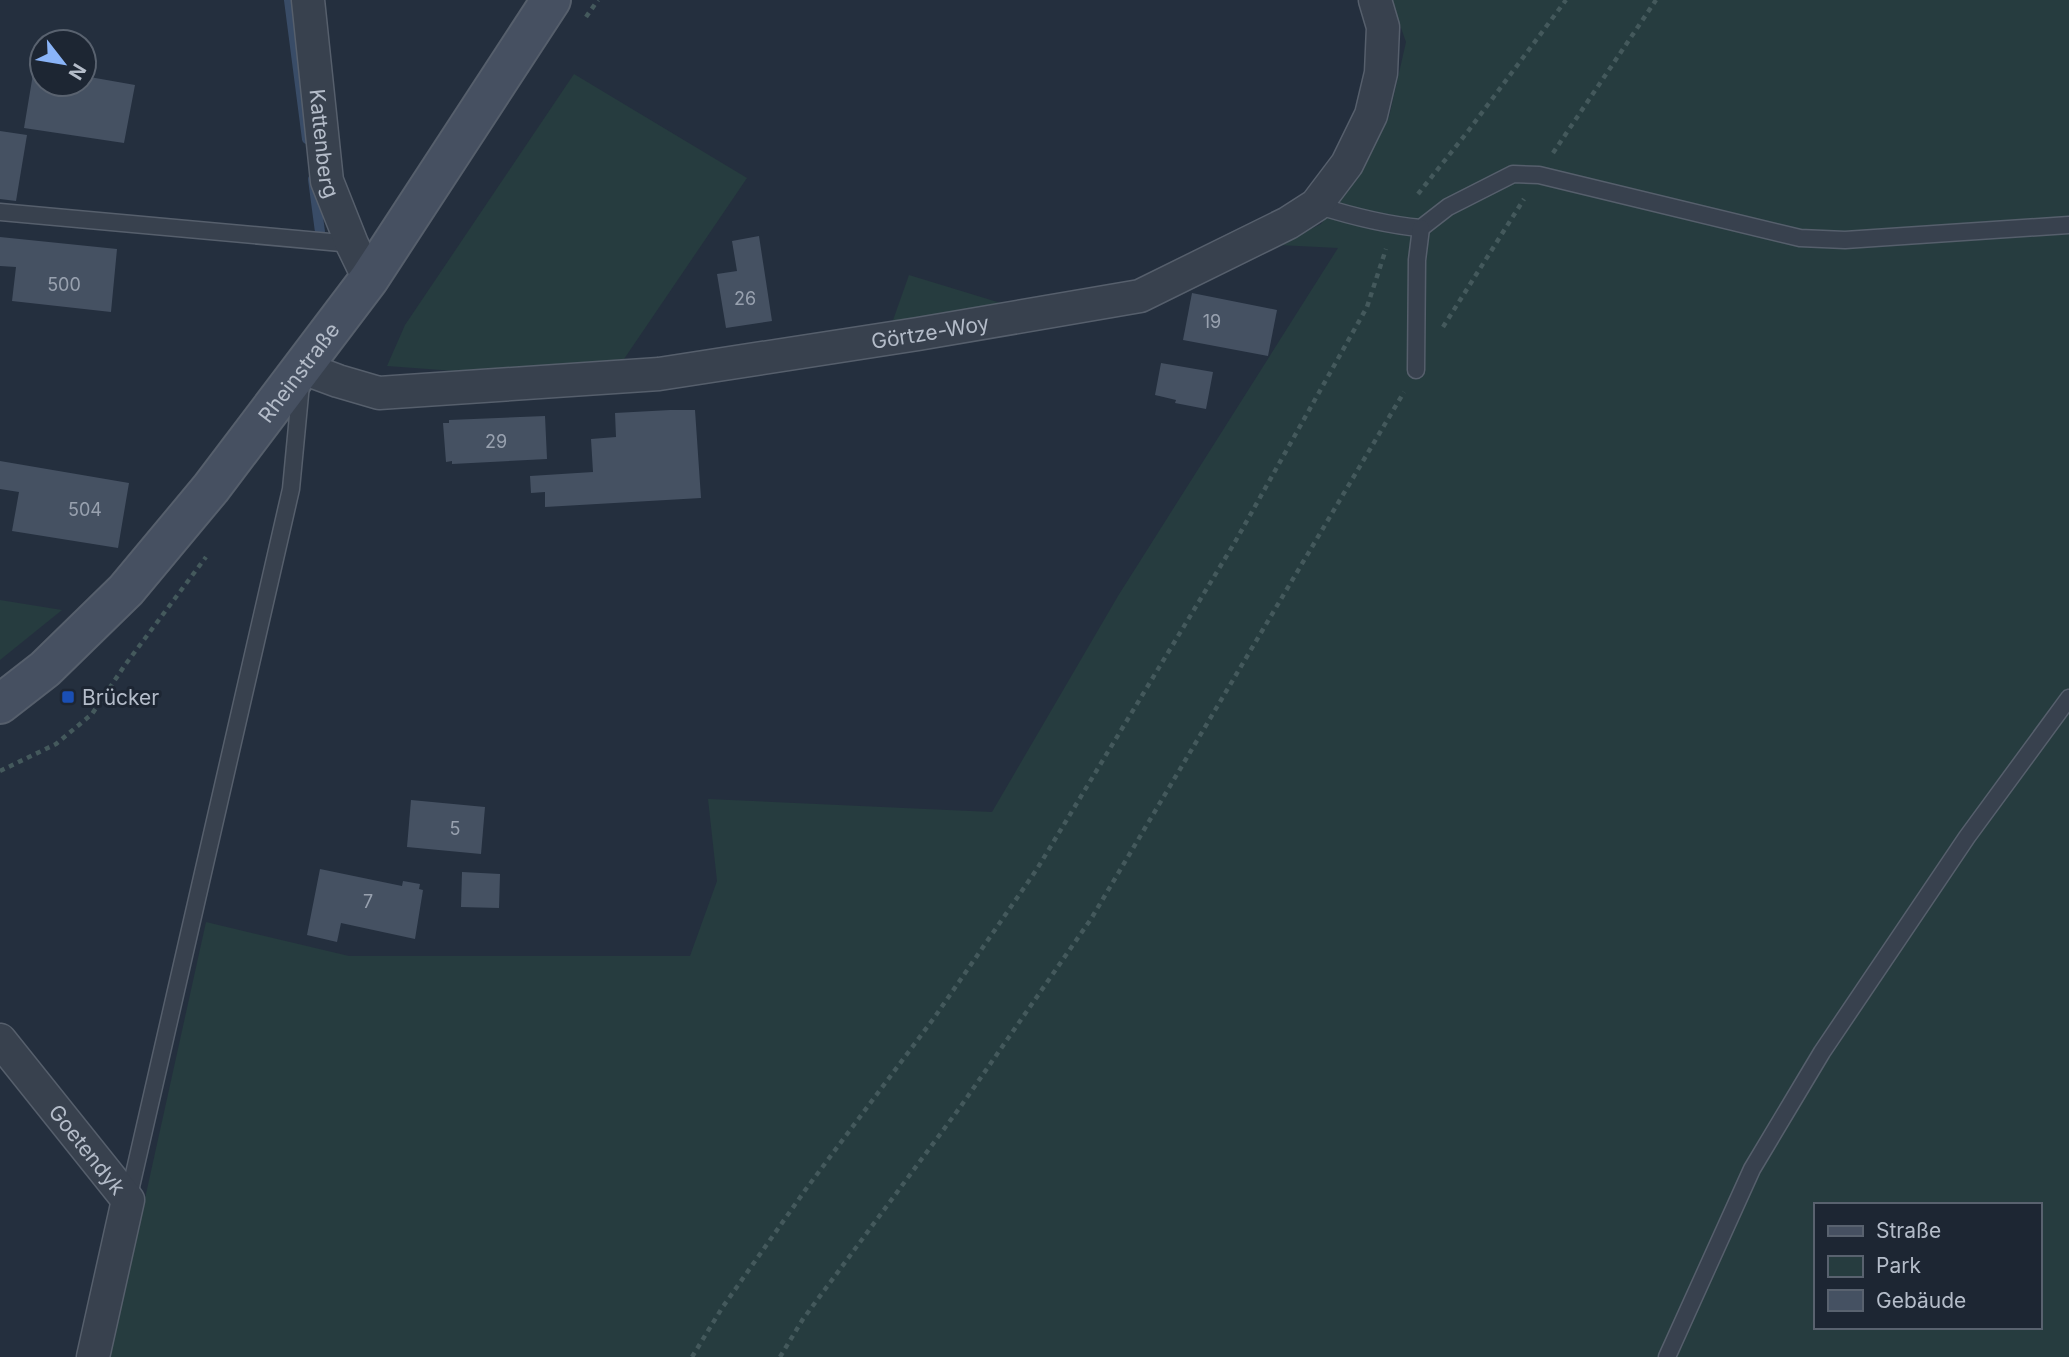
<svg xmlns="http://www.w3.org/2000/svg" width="2069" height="1357" font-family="Inter,sans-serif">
<rect width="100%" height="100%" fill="#242f3e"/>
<g fill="#263c3f" fill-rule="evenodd">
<path d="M1391,0H2069V1357H110L206,922L349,956H690L717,881L708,799L992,812L1118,596L1338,248L1278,245L1321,224L1347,191L1389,117L1406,42ZM1815,1205H2039V1327H1815Z"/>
<polygon points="574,74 747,178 622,362 468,372 387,366 405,325"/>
<polygon points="909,275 1004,304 892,323"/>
<polygon points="0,600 62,610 0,660"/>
</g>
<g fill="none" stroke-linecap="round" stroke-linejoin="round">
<g stroke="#394c67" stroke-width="10">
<polyline points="289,0 307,139"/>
<polyline points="313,179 320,232"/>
</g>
</g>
<g fill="#455162">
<polygon points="34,68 42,70 42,84 84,84 84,76 135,85 124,143 24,128"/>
<polygon points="0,131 27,135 16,201 0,199"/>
<polygon points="759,236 772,321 726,328 717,274 737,271 732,241"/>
<polygon points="0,237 117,249 111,312 12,301 16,267 0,266"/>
<polygon points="1192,293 1277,310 1268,356 1183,340"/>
<polygon points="1161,363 1213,372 1206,409 1175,403 1176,400 1155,395"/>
<polygon points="670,410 695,410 701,498 545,507 545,492 531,493 530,476 593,472 591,439 616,437 615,413"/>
<polygon points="545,416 547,459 452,464 452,461 446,462 443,423 449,423 449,420"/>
<polygon points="0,461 129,483 118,548 12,531 19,492 0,489"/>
<polygon points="411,800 485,807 481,854 407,847"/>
<polygon points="320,869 402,886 403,881 420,884 419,889 423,890 415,939 341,923 337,942 307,935"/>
<polygon points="462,872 500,874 499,908 461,907"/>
</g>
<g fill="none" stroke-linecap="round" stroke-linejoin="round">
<g stroke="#565f6c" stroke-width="19">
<g id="lane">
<path d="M1316,205C1351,216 1385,225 1421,228L1448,207L1513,174L1539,175L1800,238L1845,240L2069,225"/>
<polyline points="0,212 352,244"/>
<polyline points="1416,370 1417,260 1421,228"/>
<polyline points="128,1200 291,489 301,384"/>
<polyline points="1667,1357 1752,1169 1822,1052 1967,837 2069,698"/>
</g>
</g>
<g stroke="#565f6c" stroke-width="35">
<g id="street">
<path id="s1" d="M308,0L327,181L352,244L369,279"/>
<path id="s2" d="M303,368L338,381L379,393L659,374L918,334L1140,296L1288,223L1316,205L1347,164L1371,115L1381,73L1383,27L1375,0"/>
<path id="s3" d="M0,1040L128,1200L93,1357"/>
</g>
</g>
<g stroke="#565f6c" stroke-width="42">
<g id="secondary">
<path id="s4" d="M0,704L45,669L126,590L211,488L369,279L551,0"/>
</g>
</g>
<g stroke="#44595c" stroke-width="4.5" stroke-dasharray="5 5" stroke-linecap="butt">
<polyline points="586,17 598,0"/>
<polyline points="1553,153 1656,0"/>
<polyline points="1418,194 1469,130 1566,0"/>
<polyline points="1443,327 1524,199"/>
<polyline points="0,771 56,744 92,714 125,665 206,557"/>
<polyline points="692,1357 722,1308 806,1189 934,1018 1037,869 1235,542 1367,307 1386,249"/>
<polyline points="780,1357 803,1319 961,1106 1091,919 1404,392"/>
</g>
<use href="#lane" stroke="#38414e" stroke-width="16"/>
<use href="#street" stroke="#38414e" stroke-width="32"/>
<use href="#secondary" stroke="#465061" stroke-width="38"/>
</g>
<rect fill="#1a4fb4" stroke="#1d2633" stroke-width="2.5" x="61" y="690" width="14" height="14" rx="3.5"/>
<g text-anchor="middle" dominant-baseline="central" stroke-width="6" stroke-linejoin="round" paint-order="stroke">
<g font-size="18" fill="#98a1af">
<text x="64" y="284">500</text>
<text x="745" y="298">26</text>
<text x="1212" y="321">19</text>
<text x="496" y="441">29</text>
<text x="85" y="509">504</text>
<text x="455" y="828">5</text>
<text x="368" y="901">7</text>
</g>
<g font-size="21" fill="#b4bcc9" stroke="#1d2633">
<text stroke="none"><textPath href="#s1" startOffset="144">Kattenberg</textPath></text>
<text stroke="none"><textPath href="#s2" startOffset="635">Görtze-Woy</textPath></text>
<text stroke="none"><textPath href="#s4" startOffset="448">Rheinstraße</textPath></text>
<text stroke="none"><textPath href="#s3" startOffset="140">Goetendyk</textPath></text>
</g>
<g font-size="21" fill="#b4bcc9" stroke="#1d2633" text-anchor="start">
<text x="82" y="697">Brücker</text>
</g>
</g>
<rect x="1814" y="1203" width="228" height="126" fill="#1d2633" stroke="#59626f" stroke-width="2"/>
<rect x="1828" y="1226" width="35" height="10" fill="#465061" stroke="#59626f" stroke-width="2"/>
<text x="1876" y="1238" font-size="21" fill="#b4bcc9">Straße</text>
<rect x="1828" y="1256" width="35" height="21" fill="#263c3f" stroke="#59626f" stroke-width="2"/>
<text x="1876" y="1273" font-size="21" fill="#b4bcc9">Park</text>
<rect x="1828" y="1290" width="35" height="21" fill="#455162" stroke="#59626f" stroke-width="2"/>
<text x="1876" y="1308" font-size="21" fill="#b4bcc9">Gebäude</text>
<g transform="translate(63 63) rotate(121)"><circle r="33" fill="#1d2633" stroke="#59626f" stroke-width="2"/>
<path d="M0-5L12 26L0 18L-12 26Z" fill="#8ab4f8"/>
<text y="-10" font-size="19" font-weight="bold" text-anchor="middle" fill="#b4bcc9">N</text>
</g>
</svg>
